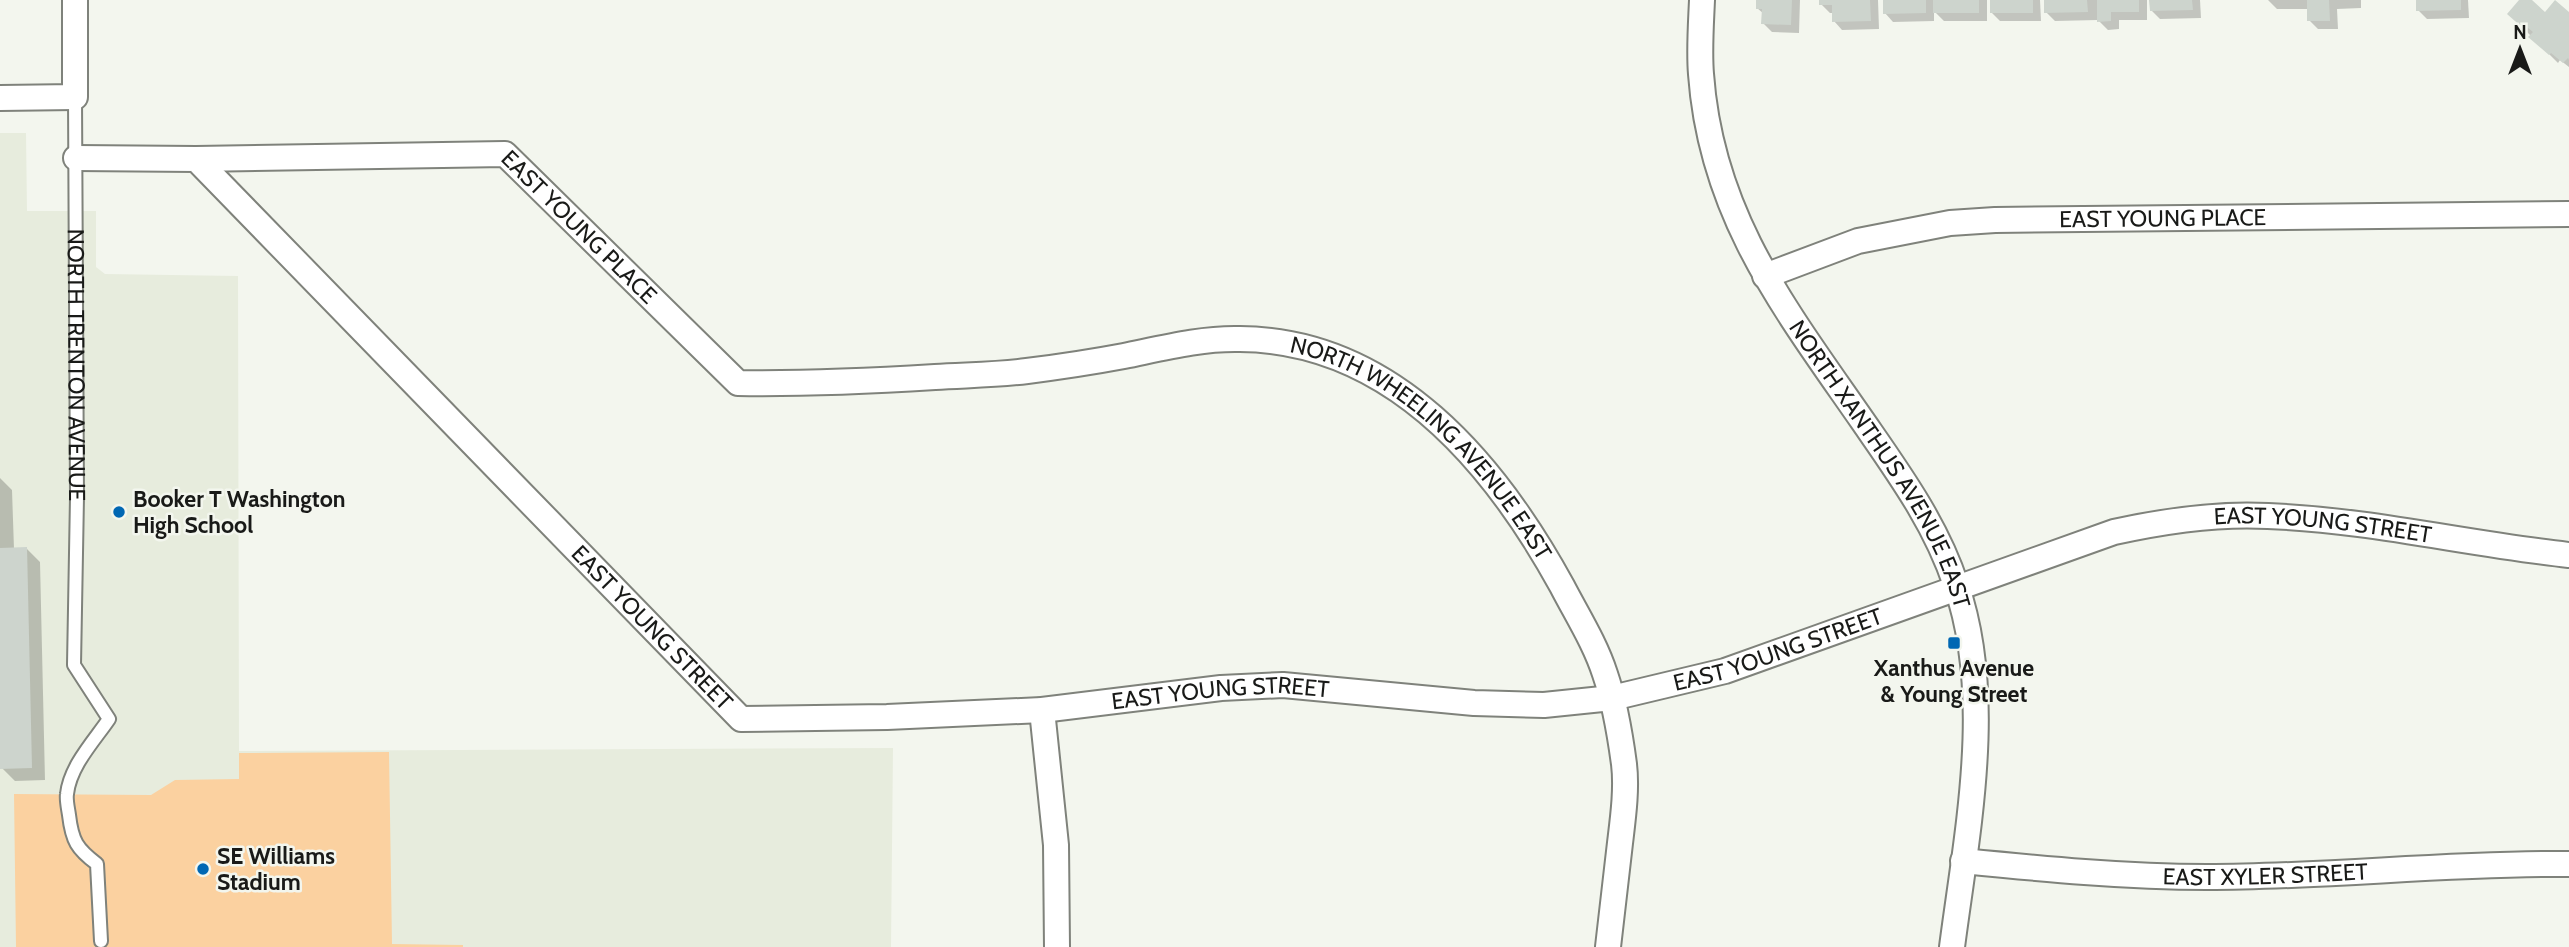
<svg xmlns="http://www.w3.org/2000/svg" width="2569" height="947" font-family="Cabin,sans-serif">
<rect width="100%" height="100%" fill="#f3f6ee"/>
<polygon fill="#e7ecdd" points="0,133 26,133 27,211 96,211 96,267 105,274 238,276 239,751 893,748 891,947 0,947"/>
<polygon fill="#fbd1a0" points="389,752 392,944 463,945 463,947 16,947 14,794 151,795 175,780 239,779 239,753"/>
<g fill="#0003">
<polygon points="1758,0 1800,0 1799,33 1772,32 1763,23 1764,14 1757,8"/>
<polygon points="1821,0 1878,0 1879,29 1842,30 1834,21 1834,13 1830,13 1821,4"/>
<polygon points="1884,0 1987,0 1987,21 1944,21 1934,11 1934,21 1893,22 1885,13"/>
<polygon points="1991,0 2040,0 2041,21 2000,21 1991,12"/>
<polygon points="2046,0 2147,0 2147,20 2119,20 2119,29 2108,30 2098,20 2055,21 2046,12"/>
<polygon points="2151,0 2200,0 2201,18 2160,19 2151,10"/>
<polygon points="2268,0 2361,0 2361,8 2337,9 2338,29 2318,29 2309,20 2309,9 2277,9"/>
<polygon points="2418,0 2468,0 2469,18 2427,19 2418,10"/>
<polygon points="2521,0 2529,0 2546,14 2569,15 2569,67 2560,60 2558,63 2517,22"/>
<polygon points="0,478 12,490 14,549 27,549 40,562 45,780 15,781 2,768 0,761"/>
</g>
<g fill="#cdd4cd">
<polygon points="1756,0 1792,0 1791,25 1761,24 1762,9 1756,9"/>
<polygon points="1819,0 1870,0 1871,21 1832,22 1832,5 1819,5"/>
<polygon points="1883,0 1926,0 1926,13 1883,14"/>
<rect x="1933" y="0" width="46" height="13"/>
<rect x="1990" y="0" width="43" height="13"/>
<polygon points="2044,0 2087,0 2088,12 2044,13"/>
<polygon points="2097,0 2139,0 2139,12 2111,12 2111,21 2097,22"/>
<polygon points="2149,0 2192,0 2193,10 2150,11"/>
<polygon points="2307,0 2329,0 2330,21 2307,21"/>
<polygon points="2416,0 2461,0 2461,10 2416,11"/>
<polygon points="2519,0 2532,0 2545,12 2555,0 2569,12 2569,60 2568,58 2563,63 2551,53 2549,55 2528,37 2533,32 2527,27 2525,30 2507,14"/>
<polygon points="27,547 32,768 0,769 0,548"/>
</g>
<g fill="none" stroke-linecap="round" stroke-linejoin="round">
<g stroke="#7f827b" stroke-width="16">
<g id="lane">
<path id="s1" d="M75,97L77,497L74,665L109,719C94,741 70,766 67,794C66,800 68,808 69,815C72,841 77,849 97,864L101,941"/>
</g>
</g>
<g stroke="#7f827b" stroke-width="28">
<g id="street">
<path id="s2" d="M1702,0C1701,24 1699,50 1701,74C1711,215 1785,309 1862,420C1898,472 1936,524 1956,585C1995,697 1967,832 1952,947"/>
<polyline points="0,98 75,97 75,0"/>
<path id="s3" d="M76,158L196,159L741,719L887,717L1042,710L1221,688L1283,685L1474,703L1544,705L1612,698L1725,671L2114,532C2164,521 2216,513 2268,516C2369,520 2468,544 2569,555"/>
<path id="s4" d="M196,159L505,154L738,383C804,384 870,381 935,377C965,375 997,375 1027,371C1059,367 1092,362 1124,356C1163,348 1201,338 1240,339C1392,340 1495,464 1562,586C1577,615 1595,643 1605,674C1615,703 1620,734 1624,764C1627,789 1623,818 1620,843C1616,877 1612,912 1608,947"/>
<path id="s5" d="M1765,276L1858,241L1950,223L1995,220L2569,214"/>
<polyline points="1042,710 1056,845 1057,947"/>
<path id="s6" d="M1963,861C2044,869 2125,877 2207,877C2328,877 2448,863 2569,864"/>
</g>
</g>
<use href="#lane" stroke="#fff" stroke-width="12"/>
<use href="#street" stroke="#fff" stroke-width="24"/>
</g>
<g fill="#0067b3" stroke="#f3f6ee" stroke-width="2.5">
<circle cx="119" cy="512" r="7"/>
<rect x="1947" y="636" width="14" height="14" rx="3.5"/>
<circle cx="203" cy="869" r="7"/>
</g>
<g text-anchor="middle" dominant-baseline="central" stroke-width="5" stroke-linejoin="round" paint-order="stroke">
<g font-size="23" fill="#191a18" stroke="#f3f6ee">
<text stroke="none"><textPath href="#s5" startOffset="406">EAST YOUNG PLACE</textPath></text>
<text stroke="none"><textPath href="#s4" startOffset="413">EAST YOUNG PLACE</textPath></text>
<text stroke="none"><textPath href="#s1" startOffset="268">NORTH TRENTON AVENUE</textPath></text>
<text stroke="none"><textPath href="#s4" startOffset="1363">NORTH WHEELING AVENUE EAST</textPath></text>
<text stroke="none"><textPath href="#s2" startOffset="509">NORTH XANTHUS AVENUE EAST</textPath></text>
<text stroke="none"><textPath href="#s3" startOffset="2515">EAST YOUNG STREET</textPath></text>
<text stroke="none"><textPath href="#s3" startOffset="774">EAST YOUNG STREET</textPath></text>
<text stroke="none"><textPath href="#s3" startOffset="1948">EAST YOUNG STREET</textPath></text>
<text stroke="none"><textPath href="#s3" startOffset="1382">EAST YOUNG STREET</textPath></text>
<text stroke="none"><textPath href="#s6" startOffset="303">EAST XYLER STREET</textPath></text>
</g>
<g font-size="23" font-weight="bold" fill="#191a18" stroke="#f3f6ee" text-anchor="start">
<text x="133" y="499">Booker T Washington<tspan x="133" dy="26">High School</tspan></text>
<text x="1954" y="668" text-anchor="middle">Xanthus Avenue<tspan x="1954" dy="26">&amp; Young Street</tspan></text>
<text x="217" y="856">SE Williams<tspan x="217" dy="26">Stadium</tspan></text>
</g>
</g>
<g transform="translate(2520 49)" stroke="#f3f6ee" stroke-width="5" paint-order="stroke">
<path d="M0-5L12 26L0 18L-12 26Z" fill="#191a18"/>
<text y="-10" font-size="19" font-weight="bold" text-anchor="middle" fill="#191a18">N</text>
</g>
</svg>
